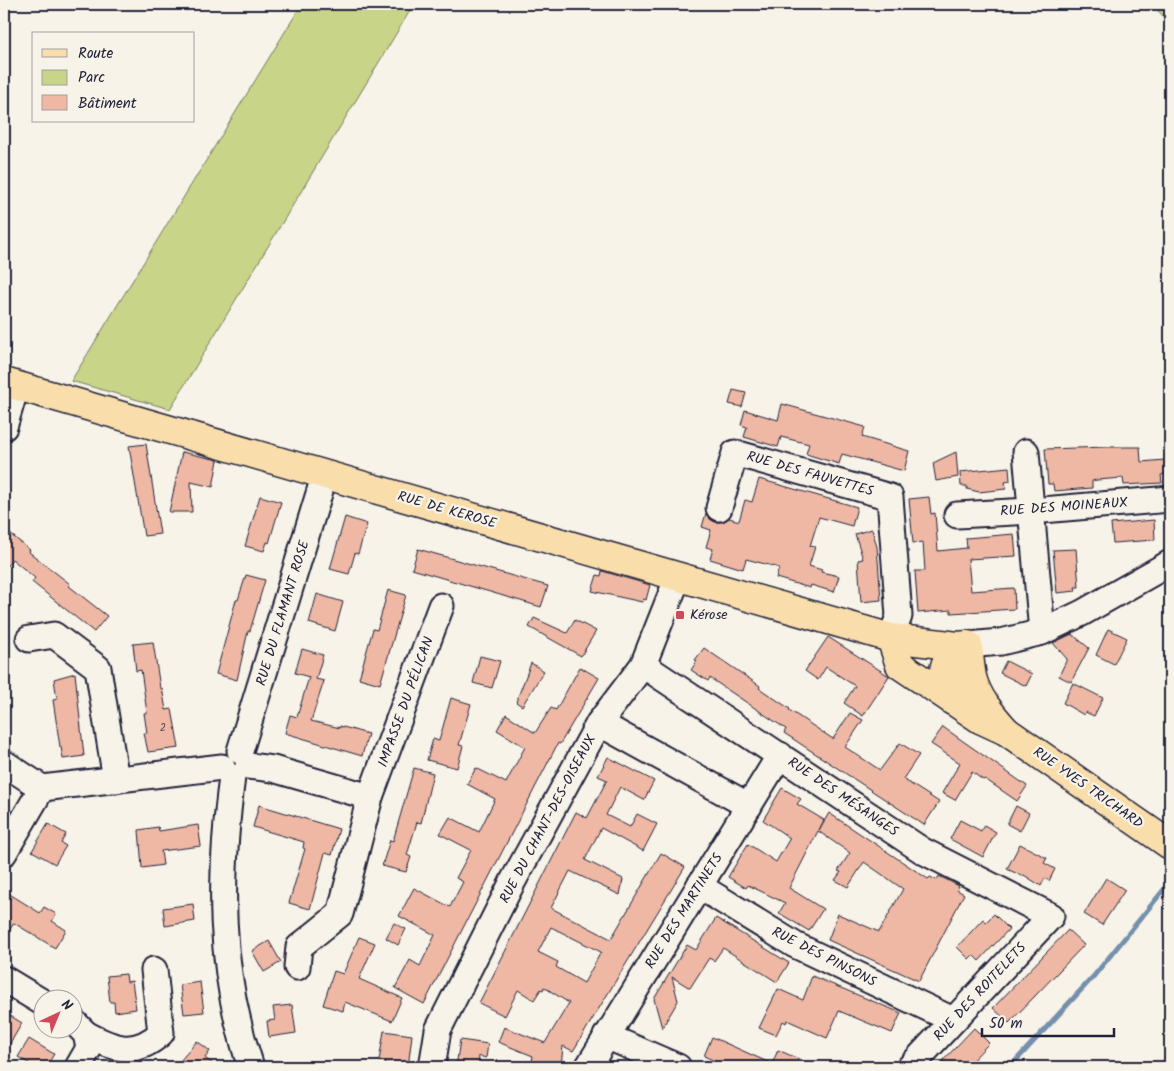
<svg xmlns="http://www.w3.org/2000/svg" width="1174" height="1071" font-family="Kalam,sans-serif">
<rect width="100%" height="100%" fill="#f7f3e8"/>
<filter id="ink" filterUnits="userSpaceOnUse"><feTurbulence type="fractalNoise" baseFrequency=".02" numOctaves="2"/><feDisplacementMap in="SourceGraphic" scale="10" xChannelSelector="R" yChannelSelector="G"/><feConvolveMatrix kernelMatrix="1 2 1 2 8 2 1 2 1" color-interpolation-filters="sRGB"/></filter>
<g filter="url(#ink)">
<g fill="#c8d488" stroke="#757b62">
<polygon points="302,4 414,4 170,409 71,381"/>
<polygon points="1152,4 1170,4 1170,24"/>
</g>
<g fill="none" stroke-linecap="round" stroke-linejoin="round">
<polyline stroke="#748fac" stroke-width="5" points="1010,1067 1093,977 1170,882"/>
</g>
<g fill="#efb8a4" stroke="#22223b" fill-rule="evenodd">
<polygon points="733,390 746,393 742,407 729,404"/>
<polygon points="782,404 865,427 862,437 909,451 904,471 842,454 839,464 806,454 809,444 781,437 778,447 744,437 747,427 741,425 745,410 778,420"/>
<polygon points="146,444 160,534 144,536 129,446"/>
<polygon points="1108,447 1140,447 1141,462 1165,460 1166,474 1161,475 1162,483 1124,485 1123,478 1097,480 1092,481 1092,488 1054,491 1053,484 1048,484 1045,449"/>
<polygon points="182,452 218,460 213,487 191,482 192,512 169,512"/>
<polygon points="956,452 958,477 936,481 933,463"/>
<polygon points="1009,467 1010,481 1005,482 1006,489 979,492 967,489 967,486 961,486 960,472"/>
<polygon points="759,479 857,507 852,526 819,517 810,546 815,547 809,566 822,570 821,572 839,576 834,592 811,585 810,588 776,578 779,568 773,566 746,559 743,569 710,559 713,549 706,547 711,530 702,527 706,513 709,518 715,522 723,522 729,518 739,521 745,500 752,502"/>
<polygon points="260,496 281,502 269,543 267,542 264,551 245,546"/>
<polygon points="929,497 931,514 935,513 938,551 967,548 966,538 1014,534 1016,556 968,559 971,591 1014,588 1015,609 951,613 951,610 918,613 915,571 925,571 923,542 913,543 909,499"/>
<polygon points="345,517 367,524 358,554 355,553 349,574 330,569"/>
<polygon points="1154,520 1155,540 1113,543 1111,524"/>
<polygon points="4,529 30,550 29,552 70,584 69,586 107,616 94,632 32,582 35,578 12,559 4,570"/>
<polygon points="872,529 877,547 881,600 861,602 858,560 863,559 855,534"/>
<polygon points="418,549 548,586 541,607 412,569"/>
<polygon points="1076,549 1079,587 1075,587 1076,591 1057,593 1053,550"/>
<polygon points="602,571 650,585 646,600 643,599 642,602 592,591 597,575 601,576"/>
<polygon points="246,575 265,580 250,631 248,631 237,680 216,674 236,600 238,600"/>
<polygon points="388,590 406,595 380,684 359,678 373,629 377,630"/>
<polygon points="317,594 343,602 335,631 309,623"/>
<polygon points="534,618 567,633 575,620 596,631 581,656 529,627"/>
<polygon points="1108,629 1127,638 1114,664 1096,655"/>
<polygon points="1072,634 1089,648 1071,682 1059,676 1067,659 1053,643"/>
<polygon points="828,637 889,676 863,716 844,703 855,686 826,667 818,680 805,671"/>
<polygon points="153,642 160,688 162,688 166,710 172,709 179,748 148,752 144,733 147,733 144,713 147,713 141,670 136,671 133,644"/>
<polygon points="704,648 760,686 759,688 790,709 789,710 833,739 850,713 863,720 845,747 880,770 900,743 919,755 903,779 939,802 924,825 784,733 786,729 710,678 708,681 691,670 697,661 695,660"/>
<polygon points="302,649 323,655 316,679 324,681 311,721 340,728 340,726 368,734 362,756 285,733 290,715 297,717 309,677 295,673"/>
<polygon points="480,656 500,661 492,688 473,683"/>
<polygon points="1006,661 1032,674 1026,686 1000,673"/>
<polygon points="531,663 544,671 522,706 516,702"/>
<polygon points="580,667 599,678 560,744 558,743 424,1004 395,988 410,960 420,966 435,935 399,916 414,888 450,907 463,882 456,878 471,850 440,834 450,817 479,832 495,799 467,784 476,768 506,783 525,747 497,730 506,714 535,733 551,708 556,710"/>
<polygon points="75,673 84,756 63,759 61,747 60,747 53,700 57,699 54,679"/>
<polygon points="1073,683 1103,698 1094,716 1085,712 1084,715 1063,703"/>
<polygon points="451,698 471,704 459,745 463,746 457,768 427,760 433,739 439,741"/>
<polygon points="943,727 1027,786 1017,801 985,779 983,780 972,772 955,800 942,793 960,763 931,744"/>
<path d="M608,757L654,781L644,800L620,787L606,815L630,827L637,814L657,824L643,851L601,828L585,860L623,879L620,895L570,871L551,908L611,939L661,853L685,867L573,1051L563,1046L561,1067H531L533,1056L498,1042L504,1027L545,1043L569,1003L544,987L543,990L541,989L534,1000L518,990L505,1016L479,1003L576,812L587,818L607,780L598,776ZM551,927L601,952L584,983L556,967L558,962L538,952Z"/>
<polygon points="414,768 433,773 421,823 417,822 407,855 411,857 406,872 382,866 390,840 393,841"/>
<polygon points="782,788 801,799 797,804 824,820 819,830 829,813 928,879 930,877 937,880 939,876 959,886 957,890 964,894 919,981 828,940 838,914 879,932 903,889 864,862 848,887 835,880 841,872 838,871 850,853 818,831 789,888 823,909 809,931 779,913 785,903 748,885 746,888 728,877 748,844 776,862 790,838 763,820"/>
<polygon points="259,805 339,829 332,855 325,853 310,909 289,903 305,849 303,848 304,842 253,827"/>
<polygon points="1016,806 1029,813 1020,831 1007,824"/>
<polygon points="960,820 981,831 984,825 996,832 983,857 950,839"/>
<polygon points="48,824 66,834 61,843 66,846 55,864 32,851"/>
<polygon points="198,825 201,846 161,851 163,865 142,868 139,830 158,827 159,831"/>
<polygon points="1020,844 1047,858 1044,863 1055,869 1049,881 1045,878 1041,886 1024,875 1022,876 1007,869"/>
<polygon points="1106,878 1125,890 1102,925 1084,914"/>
<polygon points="8,893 40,913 44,907 56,914 52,921 66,930 55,948 14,923 4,939 4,901"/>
<polygon points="193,904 195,921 165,926 163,908"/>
<polygon points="994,914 1009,929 979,961 973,955 969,959 957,947 983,919 986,922"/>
<polygon points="716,918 789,963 777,982 723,948 714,961 709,958 690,988 672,977 678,1001 662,1028 654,999 687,945 696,950"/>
<polygon points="394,923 406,929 398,945 386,938"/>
<polygon points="1068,930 1084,945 1009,1023 993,1008"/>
<polygon points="359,937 375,943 359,979 402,998 392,1021 345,1002 343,1011 323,1005 334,971 343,974"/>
<polygon points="269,941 281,962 264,972 252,951"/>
<polygon points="126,974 127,982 132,981 136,1009 115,1012 114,1002 110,1002 107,976"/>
<polygon points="812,976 901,1013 892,1033 839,1011 827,1038 787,1020 786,1023 783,1021 776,1035 759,1028 778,989 803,1000"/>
<polygon points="200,982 204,1012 184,1014 180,985"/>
<polygon points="292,1005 296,1033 269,1037 267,1021 275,1020 273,1007"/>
<polygon points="4,1012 22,1023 4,1054"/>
<polygon points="974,1028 989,1043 966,1067 937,1067"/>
<polygon points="384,1031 412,1035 408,1067 385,1067 386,1062 379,1061"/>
<polygon points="712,1037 772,1064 778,1050 817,1067 728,1067 704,1056"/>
<polygon points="29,1039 54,1054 46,1067 35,1067 18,1057"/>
<polygon points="460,1040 488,1044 486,1058 479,1056 478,1067 456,1067"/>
<polygon points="197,1041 210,1051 205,1058 217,1067 175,1067"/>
</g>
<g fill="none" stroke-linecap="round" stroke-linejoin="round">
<g stroke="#22223b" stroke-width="29">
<g id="minor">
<polyline points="4,427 16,387"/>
<polyline points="1026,452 1042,632"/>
<polyline points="719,508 735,453 890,497 899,616 891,638"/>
<polyline points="957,515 1031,511 1170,499"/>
<polyline points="29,639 54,635 98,668 116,780"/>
<polyline points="968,645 1001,642 1042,632 1082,613 1170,563"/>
<polyline points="643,665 923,851 1051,916 910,1067"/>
<polyline points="599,723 749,806"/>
<polyline points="240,751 325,474"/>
<polyline points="4,763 42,788 222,767"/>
<polyline points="248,766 273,769 370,797 340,914 299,947 297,967"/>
<path d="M232,777C219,877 218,970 251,1067"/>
<polyline points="370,797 441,606"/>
<polyline points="4,853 42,788"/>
<polyline points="699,886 795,945 953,1020"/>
<polyline points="4,979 42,1002"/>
<polyline points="72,1020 86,1034 89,1048 78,1067"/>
<path d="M86,1034C114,1049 135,1057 161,1033L154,970"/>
<polyline points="606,1036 678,1067"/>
<polyline points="432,1067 438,1030 513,881 599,723 643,665 678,577"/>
<polyline points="588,1067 780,755"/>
</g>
</g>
<g stroke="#22223b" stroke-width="31">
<g id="major">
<path d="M4,382L891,638L958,646L968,645C969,655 970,666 972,677C977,698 992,715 1006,731"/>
<polyline points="891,638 900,665 980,719 1006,731 1170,845"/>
<path d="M953,701C941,678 939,666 958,646"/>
</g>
</g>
<use href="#minor" stroke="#f7f3e8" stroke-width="25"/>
<use href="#major" stroke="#f9deab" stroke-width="28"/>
</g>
</g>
<rect fill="#d1495b" stroke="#f7f3e8" stroke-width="2" x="675" y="610" width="10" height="10" rx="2.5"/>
<g text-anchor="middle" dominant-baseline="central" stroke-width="4.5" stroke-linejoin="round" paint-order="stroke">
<g font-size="11" fill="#554855">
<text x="163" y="728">2</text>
</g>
<g font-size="14" fill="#22223b" stroke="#f7f3e8">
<text transform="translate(810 474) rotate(16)">RUE DES FAUVETTES</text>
<text transform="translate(1064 507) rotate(-4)">RUE DES MOINEAUX</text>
<text transform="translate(447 510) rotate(16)">RUE DE KEROSE</text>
<text transform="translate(283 613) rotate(-73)">RUE DU FLAMANT ROSE</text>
<text transform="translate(406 702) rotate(-70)">IMPASSE DU PÉLICAN</text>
<text transform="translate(1088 788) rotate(35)">RUE YVES TRICHARD</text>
<text transform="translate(843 797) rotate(34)">RUE DES MÉSANGES</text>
<text transform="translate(548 819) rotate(-62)">RUE DU CHANT-DES-OISEAUX</text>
<text transform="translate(684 911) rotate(-58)">RUE DES MARTINETS</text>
<text transform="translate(824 957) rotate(27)">RUE DES PINSONS</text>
<text transform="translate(980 992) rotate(-47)">RUE DES ROITELETS</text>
</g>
<g font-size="14" fill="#22223b" stroke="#f7f3e8" text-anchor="start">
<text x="690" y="615">Kérose</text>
</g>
</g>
<rect width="1174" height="1071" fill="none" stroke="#f7f3e8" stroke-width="20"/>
<rect x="10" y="10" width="1154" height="1051" fill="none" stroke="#22223b" stroke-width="2" filter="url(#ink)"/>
<rect x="32" y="32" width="162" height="90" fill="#f7f3e8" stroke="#a29fa3"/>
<rect x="42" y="49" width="25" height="8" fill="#f9deab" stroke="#a29fa3"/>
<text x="78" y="58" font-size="15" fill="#22223b">Route</text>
<rect x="42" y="70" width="25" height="15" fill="#c8d488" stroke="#a29fa3"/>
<text x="78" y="82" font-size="15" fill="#22223b">Parc</text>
<rect x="42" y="95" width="25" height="15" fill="#efb8a4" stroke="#a29fa3"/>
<text x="78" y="108" font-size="15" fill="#22223b">Bâtiment</text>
<g transform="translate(58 1014) rotate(44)"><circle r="24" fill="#f7f3e8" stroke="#a29fa3"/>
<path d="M0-4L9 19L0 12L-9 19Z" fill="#d1495b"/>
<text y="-8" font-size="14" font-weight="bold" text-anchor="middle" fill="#22223b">N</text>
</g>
<path d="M982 1028v8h132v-8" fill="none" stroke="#22223b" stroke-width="2.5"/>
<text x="989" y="1028" font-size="15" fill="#22223b" stroke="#f7f3e8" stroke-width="4" paint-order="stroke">50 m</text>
</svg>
